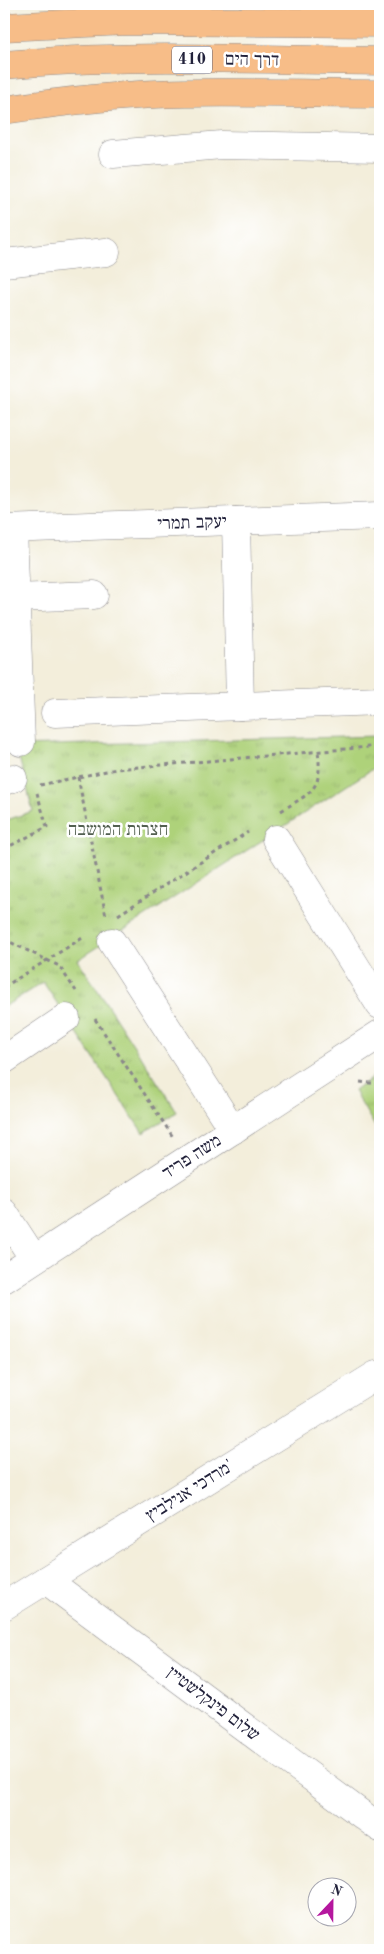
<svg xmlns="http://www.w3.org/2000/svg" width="384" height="1954" font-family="'Old Standard TT','Frank Ruhl Libre',serif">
<defs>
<pattern id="grass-tufts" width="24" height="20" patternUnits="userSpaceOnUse" patternTransform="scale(1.25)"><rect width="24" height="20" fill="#aed27a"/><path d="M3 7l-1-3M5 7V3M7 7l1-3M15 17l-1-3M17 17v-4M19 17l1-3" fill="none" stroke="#95b46a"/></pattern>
</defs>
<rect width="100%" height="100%" fill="#fff"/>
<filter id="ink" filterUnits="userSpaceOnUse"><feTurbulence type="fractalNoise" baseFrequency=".02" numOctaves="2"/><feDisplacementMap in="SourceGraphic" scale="10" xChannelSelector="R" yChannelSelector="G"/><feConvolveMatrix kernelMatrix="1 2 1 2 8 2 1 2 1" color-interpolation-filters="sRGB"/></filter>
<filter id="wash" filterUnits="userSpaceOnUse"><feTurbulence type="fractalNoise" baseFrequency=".0096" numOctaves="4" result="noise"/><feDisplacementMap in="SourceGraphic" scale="20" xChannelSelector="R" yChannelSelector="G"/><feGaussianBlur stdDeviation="1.12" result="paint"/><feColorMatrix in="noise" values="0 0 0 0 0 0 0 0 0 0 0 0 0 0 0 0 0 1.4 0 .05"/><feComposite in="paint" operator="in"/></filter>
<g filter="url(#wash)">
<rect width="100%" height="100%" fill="#f3eedb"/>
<g fill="url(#grass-tufts)" stroke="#687a5a">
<polygon points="380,736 380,764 78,960 177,1112 143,1133 43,982 4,1007 4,821 33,811 16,746"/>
<polygon points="380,1072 380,1135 354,1091"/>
</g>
</g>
<g filter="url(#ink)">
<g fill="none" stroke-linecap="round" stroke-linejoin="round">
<g stroke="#8a888b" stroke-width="29">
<g id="minor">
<polyline points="113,154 222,145 380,148"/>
<polyline points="4,263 106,252"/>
<polyline points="236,521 240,706"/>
<polyline points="4,529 380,516"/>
<polyline points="13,529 21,742"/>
<polyline points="15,598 94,595"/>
<polyline points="55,713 380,701"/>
<polyline points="4,781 13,778"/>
<polyline points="276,839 380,1005"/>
<polyline points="112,942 233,1130"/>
<polyline points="4,1060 66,1018"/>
<polyline points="4,1213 34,1259"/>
<polyline points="4,1279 380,1034"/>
<polyline points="46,1580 380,1828"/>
<polyline points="4,1606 376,1375 380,1378"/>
</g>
</g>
<g stroke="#8a888b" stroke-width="29">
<g id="major">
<polyline points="4,27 127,21 380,23"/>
<path d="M4,65C128,53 255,60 380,61"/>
<path d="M4,110C64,101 125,94 186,93C251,92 315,94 380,94"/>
</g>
</g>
<g stroke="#8a888b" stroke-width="3" stroke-dasharray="4 4" stroke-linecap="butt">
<polyline points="78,777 106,916"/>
<polyline points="40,785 116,769 380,746"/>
<path d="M281,811C311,792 323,791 318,751"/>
<polyline points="4,849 47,827 37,793"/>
<polyline points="118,915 248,832"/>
<polyline points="4,939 59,966 76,991"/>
<polyline points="4,987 84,937"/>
<polyline points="95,1019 173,1137"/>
<polyline points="360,1082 380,1084"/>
</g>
<use href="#minor" stroke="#fff" stroke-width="28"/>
<use href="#major" stroke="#f7bd88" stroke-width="28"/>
</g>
</g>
<g text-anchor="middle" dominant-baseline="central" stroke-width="5" stroke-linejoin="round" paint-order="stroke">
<rect fill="#fff" stroke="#646476" stroke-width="1" x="172" y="46.5" width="40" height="27" rx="4"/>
<g font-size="16" font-weight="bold" fill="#22223b">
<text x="192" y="60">410</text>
</g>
<g font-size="18" fill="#22223b" stroke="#fff">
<text transform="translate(252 60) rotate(1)">דרך הים</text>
<text transform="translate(192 523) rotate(-2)">יעקב תמרי</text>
<text transform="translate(192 1157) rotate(-33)">משה פריד</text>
<text transform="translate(190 1491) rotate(-32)">מרדכי אנילביץ'</text>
<text transform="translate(213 1704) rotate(37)">שלום פינקלשטיין</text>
</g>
<g font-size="18" fill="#536051" stroke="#fff">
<text x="118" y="830">חצרות המושבה</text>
</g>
</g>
<rect width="384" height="1954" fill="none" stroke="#fff" stroke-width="20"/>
<g transform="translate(332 1902) rotate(22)"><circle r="24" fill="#ffffff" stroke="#a7a7b1"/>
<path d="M0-4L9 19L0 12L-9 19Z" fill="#b5179e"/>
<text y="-8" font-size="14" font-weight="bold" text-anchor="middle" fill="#22223b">N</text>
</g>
</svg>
